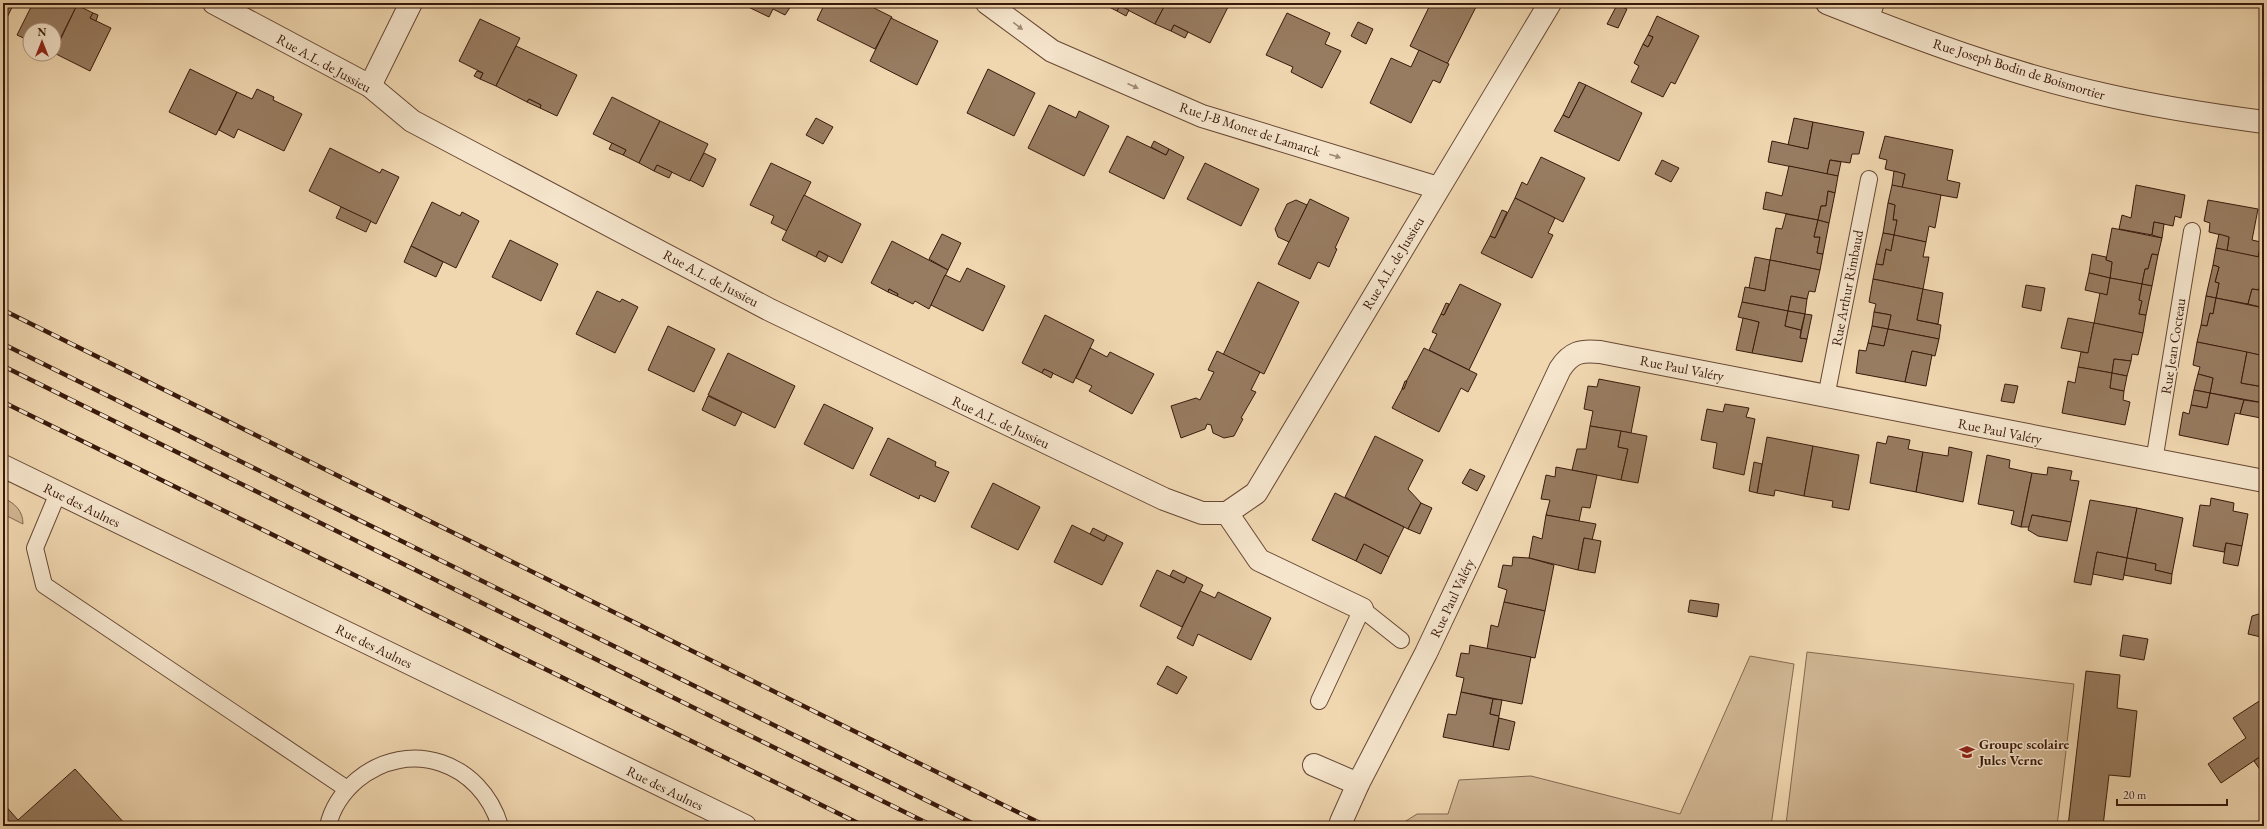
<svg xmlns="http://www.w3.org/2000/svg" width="2267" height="829" font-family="'EB Garamond',serif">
<rect width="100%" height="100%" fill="#f0d7b0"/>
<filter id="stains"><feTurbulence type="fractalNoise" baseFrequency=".005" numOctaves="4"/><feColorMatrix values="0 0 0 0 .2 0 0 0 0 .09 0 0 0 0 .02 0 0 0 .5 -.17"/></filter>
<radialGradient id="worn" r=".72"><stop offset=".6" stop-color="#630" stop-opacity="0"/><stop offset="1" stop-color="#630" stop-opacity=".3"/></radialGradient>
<g fill="#d1b794" stroke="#856850">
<path d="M3,498C15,503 23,511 23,524L3,514Z"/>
<polygon points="1807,652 2074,684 2057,826 1807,826 1786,824"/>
<polygon points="1750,656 1794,664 1771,826 1398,826 1417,814 1448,814 1459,780 1531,776 1680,814"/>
</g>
<g fill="#987c61" stroke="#39190b">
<polygon points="3,3 14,3 4,24 3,23"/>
<polygon points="33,3 77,5 54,51 54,30 30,30 30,41 17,35"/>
<polygon points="740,3 785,3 791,6 785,15 773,9 769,17"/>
<polygon points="825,3 877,3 874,8 892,17 875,49 817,20"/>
<polygon points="1101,3 1166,3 1155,24 1120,6 1117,11"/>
<polygon points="1166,3 1230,3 1210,43 1174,25 1171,31 1155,24"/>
<polygon points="1431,3 1478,3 1447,64 1410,46"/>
<polygon points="77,5 93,13 90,18 111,28 90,71 54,53"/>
<polygon points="1617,5 1627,9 1618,28 1607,24"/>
<polygon points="1120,6 1129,10 1126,16 1117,11"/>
<polygon points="93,13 98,15 96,21 90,18"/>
<polygon points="1287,13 1330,33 1325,44 1341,51 1322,88 1291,72 1293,67 1266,55"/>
<polygon points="1657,16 1699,36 1675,84 1671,82 1663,97 1631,82 1639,66 1634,63 1643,44 1648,47 1653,37 1648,35"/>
<polygon points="891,18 938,41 917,85 870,61"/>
<polygon points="480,19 520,38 496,86 480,79 483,73 459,61"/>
<polygon points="1358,22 1373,29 1366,44 1351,36"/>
<polygon points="1174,25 1188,32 1185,38 1171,31"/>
<polygon points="1648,35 1653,37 1648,47 1643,44"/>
<polygon points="516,46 577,75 557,116 540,108 541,105 529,99 527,102 496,86"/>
<polygon points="1419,50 1449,64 1440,83 1433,80 1411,123 1370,103 1391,58 1411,67"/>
<polygon points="190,69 237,92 216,135 169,112"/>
<polygon points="988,69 1035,93 1014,136 967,113"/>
<polygon points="477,71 483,73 480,79 474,76"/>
<polygon points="1579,82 1586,85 1569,118 1563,115"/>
<polygon points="1586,85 1642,113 1619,161 1554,131 1563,115 1569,118"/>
<polygon points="257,89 274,97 273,100 302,114 284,151 238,129 234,138 219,130 237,92 252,99"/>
<polygon points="612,97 660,121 639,163 623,155 626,150 593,134"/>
<polygon points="529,99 541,105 540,108 527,102"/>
<polygon points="1049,105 1076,118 1079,111 1109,126 1084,176 1028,148"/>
<polygon points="816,118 833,127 823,144 806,135"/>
<polygon points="1794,118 1813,122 1808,149 1788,145"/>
<polygon points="660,121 708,144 690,181 657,165 654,171 639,163"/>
<polygon points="1813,122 1864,132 1859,154 1852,154 1850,163 1830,160 1827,174 1768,162 1772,141 1808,149"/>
<polygon points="1127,136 1166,155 1169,149 1184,157 1164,199 1109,172"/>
<polygon points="1885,136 1953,150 1947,180 1960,183 1957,198 1902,188 1905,174 1885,169 1887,160 1879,158"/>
<polygon points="1154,141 1169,149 1166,155 1151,147"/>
<polygon points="612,143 626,150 623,155 609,149"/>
<polygon points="330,148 380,173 382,169 399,177 376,224 309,191"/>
<polygon points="704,153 716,159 703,187 690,180"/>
<polygon points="1541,157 1585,178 1563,222 1515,198 1522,182 1527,185"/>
<polygon points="1662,160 1679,168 1671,182 1655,174"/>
<polygon points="1830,160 1841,162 1838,176 1827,174"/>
<polygon points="771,163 811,182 787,231 771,223 774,216 750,205"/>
<polygon points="1205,163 1259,189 1241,226 1187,199"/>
<polygon points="657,165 672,172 669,178 654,171"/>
<polygon points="1789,166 1838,176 1835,193 1828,191 1826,206 1821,206 1818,220 1763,209 1766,192 1782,196"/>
<polygon points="1894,171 1905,174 1902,188 1892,185"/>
<polygon points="1892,185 1941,195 1935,228 1929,226 1926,242 1894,235 1897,220 1893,220 1895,205 1888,203"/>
<polygon points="2136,185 2185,195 2181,218 2175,216 2173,226 2154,222 2152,235 2119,229 2122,215 2131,218"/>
<polygon points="1828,191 1835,193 1829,223 1818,220 1821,206 1826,206"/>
<polygon points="804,195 861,224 842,263 819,251 816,257 782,240"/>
<polygon points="1515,198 1555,218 1548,233 1553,235 1532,278 1481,253 1490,236 1495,238"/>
<polygon points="1310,199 1349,218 1335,248 1337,249 1329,267 1318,262 1310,279 1278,264"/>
<polygon points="1296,200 1307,205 1289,242 1278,237 1275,229 1287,204"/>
<polygon points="2208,200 2258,209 2252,240 2261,242 2258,257 2227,251 2229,237 2209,232 2210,223 2204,221"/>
<polygon points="432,202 460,216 462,212 479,221 456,268 411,246"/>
<polygon points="1888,203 1895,205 1893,220 1897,220 1894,235 1883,233"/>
<polygon points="341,207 371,221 366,232 336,218"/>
<polygon points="1502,210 1507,212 1495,238 1490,236"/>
<polygon points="1786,214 1818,220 1814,237 1820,237 1817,253 1823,254 1820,270 1770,260 1776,228 1782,229"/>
<polygon points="1818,220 1829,223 1823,254 1817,253 1820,237 1814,237"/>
<polygon points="2154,222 2164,224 2162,238 2152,235"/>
<polygon points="2112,228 2162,238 2158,255 2152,254 2148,269 2145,269 2142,284 2110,278 2112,262 2106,260"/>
<polygon points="1883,233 1894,235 1891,251 1886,249 1883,265 1876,264"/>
<polygon points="942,234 961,243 948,270 929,259"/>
<polygon points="2219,234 2229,237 2227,251 2216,248"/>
<polygon points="1894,235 1926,242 1923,257 1929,257 1923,289 1873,279 1876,264 1883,265 1886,249 1891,251"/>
<polygon points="510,240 558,264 541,301 492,277"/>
<polygon points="892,241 948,270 929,309 915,301 913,304 897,296 898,294 889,289 888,292 871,283"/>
<polygon points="411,246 443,262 436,277 404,262"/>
<polygon points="2216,248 2264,258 2259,290 2252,289 2248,304 2216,298 2219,283 2215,282 2219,267 2213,265"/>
<polygon points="819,251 828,256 825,262 816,257"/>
<polygon points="2092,254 2106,257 2106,260 2112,262 2110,278 2089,273"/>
<polygon points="2152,254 2158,255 2152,286 2142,284 2145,269 2148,269"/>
<polygon points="1755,257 1770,260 1765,291 1749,288"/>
<polygon points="1770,260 1820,270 1815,292 1809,291 1807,299 1791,296 1788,311 1742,302 1745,287 1765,291"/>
<polygon points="2213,265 2219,267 2215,282 2219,283 2216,298 2206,296"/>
<polygon points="967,268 1005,286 983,331 931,305 945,275 960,282"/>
<polygon points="2089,273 2110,278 2107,295 2085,290"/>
<polygon points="2262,275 2264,275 2264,308 2248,304 2252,289 2259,290"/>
<polygon points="2110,278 2142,284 2139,300 2142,301 2139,314 2146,315 2143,333 2094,323 2100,293 2107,295"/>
<polygon points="1873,279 1923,289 1917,320 1941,325 1939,339 1888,329 1891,315 1874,312 1876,304 1869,302"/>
<polygon points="1258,282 1299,302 1264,374 1223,355"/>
<polygon points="1460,284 1501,304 1469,370 1429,350 1437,334 1432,332 1441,314 1444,315"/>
<polygon points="2142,284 2152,286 2146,315 2139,314 2142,301 2139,300"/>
<polygon points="2026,285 2045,288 2041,311 2022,307"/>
<polygon points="889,289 898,294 897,296 888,292"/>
<polygon points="1923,289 1943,293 1938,324 1917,320"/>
<polygon points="597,291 620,302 622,299 638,307 615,353 576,334"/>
<polygon points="1791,296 1807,299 1805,314 1788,311"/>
<polygon points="2206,296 2216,298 2213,314 2210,313 2207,326 2201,325"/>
<polygon points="2216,298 2264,308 2264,356 2197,342 2201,325 2207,326 2210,313 2213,314"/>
<polygon points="1742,302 1788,311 1785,326 1801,330 1800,338 1807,339 1802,362 1752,353 1759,322 1738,317"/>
<polygon points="1446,303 1449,304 1444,315 1441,314"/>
<polygon points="1788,311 1805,314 1801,330 1785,326"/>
<polygon points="1874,312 1891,315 1888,329 1872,326"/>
<polygon points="1805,314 1812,315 1807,339 1800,338"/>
<polygon points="1045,315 1094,340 1073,383 1044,369 1042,373 1022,363"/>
<polygon points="1743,318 1759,322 1752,353 1736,350"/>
<polygon points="2068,318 2094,323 2088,353 2061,348"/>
<polygon points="2094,323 2143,333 2138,355 2132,354 2131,361 2114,359 2112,373 2078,367 2081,352 2088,353"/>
<polygon points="668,326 715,349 694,392 648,370"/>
<polygon points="1872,326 1888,329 1884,346 1868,343"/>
<polygon points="1888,329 1939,339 1935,356 1912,351 1905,382 1856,373 1859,350 1866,351 1868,343 1884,346"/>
<polygon points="2197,342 2247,352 2241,383 2264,387 2264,403 2210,393 2213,378 2198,374 2200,367 2193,365"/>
<polygon points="1090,348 1107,357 1110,352 1154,374 1132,414 1089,391 1092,386 1076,378"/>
<polygon points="1424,348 1477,374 1468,392 1461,388 1439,432 1392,408"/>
<polygon points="1217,351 1260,372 1251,390 1256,392 1241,418 1243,419 1234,436 1224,438 1213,433 1211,425 1207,424 1205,429 1181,438 1171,406 1196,398 1200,400 1214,372 1208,370"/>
<polygon points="1912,351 1932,355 1926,386 1905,382"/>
<polygon points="2247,352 2264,356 2264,387 2241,383"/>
<polygon points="728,353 795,386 775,428 708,395"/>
<polygon points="2114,359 2131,361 2127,376 2112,373"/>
<polygon points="2078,367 2112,373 2110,388 2124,391 2123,400 2130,402 2125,425 2062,413 2068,381 2075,383"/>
<polygon points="1044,369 1053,373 1051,378 1042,373"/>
<polygon points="2112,373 2127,376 2124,391 2110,388"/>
<polygon points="2198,374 2213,378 2210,393 2194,390"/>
<polygon points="1599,379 1640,387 1631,433 1590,426 1593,411 1584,409 1588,386 1597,387"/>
<polygon points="1405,381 1407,381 1404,389 1402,389"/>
<polygon points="2005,384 2018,386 2014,403 2001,401"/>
<polygon points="2194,390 2210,393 2207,408 2191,405"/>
<polygon points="2210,393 2244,400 2240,414 2235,413 2228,445 2179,435 2183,412 2189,414 2191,405 2207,408"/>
<polygon points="708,396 742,412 735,426 702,410"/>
<polygon points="2244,400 2264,403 2261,418 2240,414"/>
<polygon points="824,404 873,428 853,469 804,444"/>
<polygon points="1725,404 1749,408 1746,417 1755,419 1744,475 1713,468 1717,443 1701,440 1707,409 1723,412"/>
<polygon points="1590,426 1621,431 1618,447 1628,449 1621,480 1572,470 1577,449 1586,449"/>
<polygon points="1621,431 1647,436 1638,483 1621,480 1628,449 1618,447"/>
<polygon points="1375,436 1423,460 1408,489 1421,503 1408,529 1345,497"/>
<polygon points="1888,436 1910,440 1908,449 1923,452 1916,492 1870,483 1877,442 1886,444"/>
<polygon points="1767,437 1813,446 1804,496 1775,490 1774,496 1757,493"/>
<polygon points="888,438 936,462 935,466 949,472 935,502 920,495 919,499 870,475"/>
<polygon points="1813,446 1859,455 1849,510 1832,507 1833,501 1804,496"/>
<polygon points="1949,447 1972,452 1963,502 1916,492 1923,452 1948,456"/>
<polygon points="1987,455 2010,460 2009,468 2032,473 2021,527 2011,524 2014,511 1978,504"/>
<polygon points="1754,462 1762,464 1757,493 1749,491"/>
<polygon points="1556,467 1597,475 1590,508 1582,507 1579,521 1546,515 1550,500 1541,499 1546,475 1555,477"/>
<polygon points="2048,467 2072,471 2070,480 2079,481 2071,522 2032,515 2030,527 2021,527 2032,473 2047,475"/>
<polygon points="1470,469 1485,476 1477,491 1462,483"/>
<polygon points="993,483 1040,507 1018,550 971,527"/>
<polygon points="1335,493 1404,527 1389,557 1364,544 1356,561 1312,540"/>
<polygon points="2211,498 2234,503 2233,511 2248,514 2242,546 2226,543 2224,552 2193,546 2200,505 2210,506"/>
<polygon points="2090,500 2137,508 2127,558 2097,552 2091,585 2074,582"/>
<polygon points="1421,503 1432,508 1420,534 1408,529"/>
<polygon points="2137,508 2183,518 2172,574 2155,570 2156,564 2127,558"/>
<polygon points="1546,515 1596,524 1592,540 1584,538 1578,570 1529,558 1533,536 1542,539"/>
<polygon points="2032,515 2071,522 2067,541 2038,536 2028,530"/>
<polygon points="1072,525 1104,541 1107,535 1123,543 1102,585 1054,562"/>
<polygon points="1093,528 1107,535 1104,541 1090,534"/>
<polygon points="1584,538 1601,541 1595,573 1578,570"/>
<polygon points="2226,543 2242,546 2238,566 2223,563"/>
<polygon points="1364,544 1389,557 1381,574 1356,561"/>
<polygon points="2097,552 2127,558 2123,580 2093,574"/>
<polygon points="1513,557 1529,558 1554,565 1545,611 1504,602 1507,590 1498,587 1503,565 1512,566"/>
<polygon points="2127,558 2156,564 2155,570 2172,574 2171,584 2124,575"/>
<polygon points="1157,570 1184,583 1187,577 1203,585 1182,627 1140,606"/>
<polygon points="1173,570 1187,577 1184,583 1170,576"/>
<polygon points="1200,591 1215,598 1218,592 1271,618 1251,660 1198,634 1193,646 1177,638"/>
<polygon points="1690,600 1719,604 1717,617 1688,612"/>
<polygon points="1504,602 1545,611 1535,658 1487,649 1491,625 1498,627"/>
<polygon points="2262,613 2264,625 2261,637 2248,634 2252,616"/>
<polygon points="2264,625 2264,638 2261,637"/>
<polygon points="2123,635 2148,639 2144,660 2120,656"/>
<polygon points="1470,645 1531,657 1522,704 1461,692 1464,678 1456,676 1461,653 1469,654"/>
<polygon points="1167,666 1187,677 1177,694 1157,684"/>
<polygon points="2086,671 2120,675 2117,708 2137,711 2130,777 2109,775 2103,826 2068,826"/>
<polygon points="1461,692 1493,699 1490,714 1499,716 1493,747 1443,737 1448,714 1456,715"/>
<polygon points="2264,698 2264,754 2221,783 2208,764 2246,738 2233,718"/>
<polygon points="1493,699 1502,700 1499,716 1490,714"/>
<polygon points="1499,718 1515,722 1509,750 1493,747"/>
<polygon points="2264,754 2264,773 2263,774 2254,761"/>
<polygon points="75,769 127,826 3,826 3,803 18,820"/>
</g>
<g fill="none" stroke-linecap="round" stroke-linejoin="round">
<g stroke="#674834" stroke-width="18">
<g id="lane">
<polyline points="1870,20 1876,3"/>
<polyline points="1826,397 1869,179"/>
<polyline points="2154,461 2192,231"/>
<polyline points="58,493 35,548 44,585 347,789"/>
<polyline points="1319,701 1362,609 1401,640"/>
<path d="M328,826C332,808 343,792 357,780C409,737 481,762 500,826"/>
</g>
</g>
<g stroke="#674834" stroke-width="24">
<g id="street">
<polyline points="214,3 370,86 412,121 770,310 1164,499 1202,513 1227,513 1256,493 1550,3"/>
<polyline points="987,3 1052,51 1202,116 1438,188"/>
<path d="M1827,3C1918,39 2010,74 2106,95C2158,107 2211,115 2264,122"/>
<polyline points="370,86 411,3"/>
<polyline points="3,466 745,826"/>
<polyline points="1227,513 1259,560 1362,609"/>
<polyline points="1314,765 1358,784"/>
<path d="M1341,822L1358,784L1426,653L1560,369C1571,352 1581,350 1600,352L2264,481"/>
</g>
</g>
<use href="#lane" stroke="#f5e5cc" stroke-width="16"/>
<use href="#street" stroke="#f5e5cc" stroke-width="22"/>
<g stroke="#39190b" stroke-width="4.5">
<g id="rail">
<polyline points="3,310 1046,826"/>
<polyline points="3,344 978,826"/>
<polyline points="3,366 933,826"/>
<polyline points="3,402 864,826"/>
</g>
</g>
<use href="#rail" stroke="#f5e5cc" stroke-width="3" stroke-dasharray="9" stroke-linecap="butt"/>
</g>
<defs><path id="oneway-solid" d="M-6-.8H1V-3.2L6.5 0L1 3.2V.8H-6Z"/></defs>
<g fill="#a08975">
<use href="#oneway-solid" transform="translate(1018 26) rotate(37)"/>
<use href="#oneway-solid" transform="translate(1133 86) rotate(24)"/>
<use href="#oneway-solid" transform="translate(1335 156) rotate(17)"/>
</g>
<defs>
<g id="school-bare" transform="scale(1.2)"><path d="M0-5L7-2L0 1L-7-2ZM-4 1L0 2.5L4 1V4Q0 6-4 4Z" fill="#8f2418" stroke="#f5e5cc" stroke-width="2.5" paint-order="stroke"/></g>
</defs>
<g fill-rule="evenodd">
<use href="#school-bare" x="1967" y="752"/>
</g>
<g text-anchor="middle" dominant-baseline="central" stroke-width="3" stroke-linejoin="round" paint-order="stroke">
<g font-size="14" fill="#39190b" stroke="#f5e5cc">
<text transform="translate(324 63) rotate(29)">Rue A.L. de Jussieu</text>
<text transform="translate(2019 69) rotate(17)">Rue Joseph Bodin de Boismortier</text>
<text transform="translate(1250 129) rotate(18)">Rue J-B Monet de Lamarck</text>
<text transform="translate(1393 263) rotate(-59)">Rue A.L. de Jussieu</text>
<text transform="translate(711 278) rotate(28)">Rue A.L. de Jussieu</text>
<text transform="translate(1847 288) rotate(-79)">Rue Arthur Rimbaud</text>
<text transform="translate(2173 346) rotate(-81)">Rue Jean Cocteau</text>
<text transform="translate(1682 368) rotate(11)">Rue Paul Valéry</text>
<text transform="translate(1001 422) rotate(25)">Rue A.L. de Jussieu</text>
<text transform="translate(2000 431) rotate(11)">Rue Paul Valéry</text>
<text transform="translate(82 505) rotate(26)">Rue des Aulnes</text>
<text transform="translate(1452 598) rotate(-65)">Rue Paul Valéry</text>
<text transform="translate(374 646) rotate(26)">Rue des Aulnes</text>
<text transform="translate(665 788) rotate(26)">Rue des Aulnes</text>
</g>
<g font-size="14" font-weight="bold" fill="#39190b" stroke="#f5e5cc" text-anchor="start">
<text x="1979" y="744">Groupe scolaire<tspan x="1979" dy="16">Jules Verne</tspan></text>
</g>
</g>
<rect width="2267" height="829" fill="none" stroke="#f0d7b0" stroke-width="16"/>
<rect x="4" y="4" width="2259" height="821" fill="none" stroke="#39190b" stroke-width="2"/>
<rect x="8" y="8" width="2251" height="813" fill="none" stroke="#39190b"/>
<g transform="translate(42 42)"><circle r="19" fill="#f5e5cc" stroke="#aa937f"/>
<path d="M0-3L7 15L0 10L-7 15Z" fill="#8f2418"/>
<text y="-6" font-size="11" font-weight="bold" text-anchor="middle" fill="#39190b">N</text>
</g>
<path d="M2117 799v6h110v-6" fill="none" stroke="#39190b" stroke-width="2"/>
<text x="2123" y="799" font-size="12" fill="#39190b" stroke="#f5e5cc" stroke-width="3" paint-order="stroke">20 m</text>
<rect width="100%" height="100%" filter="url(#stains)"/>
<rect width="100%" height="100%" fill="url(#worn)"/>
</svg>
